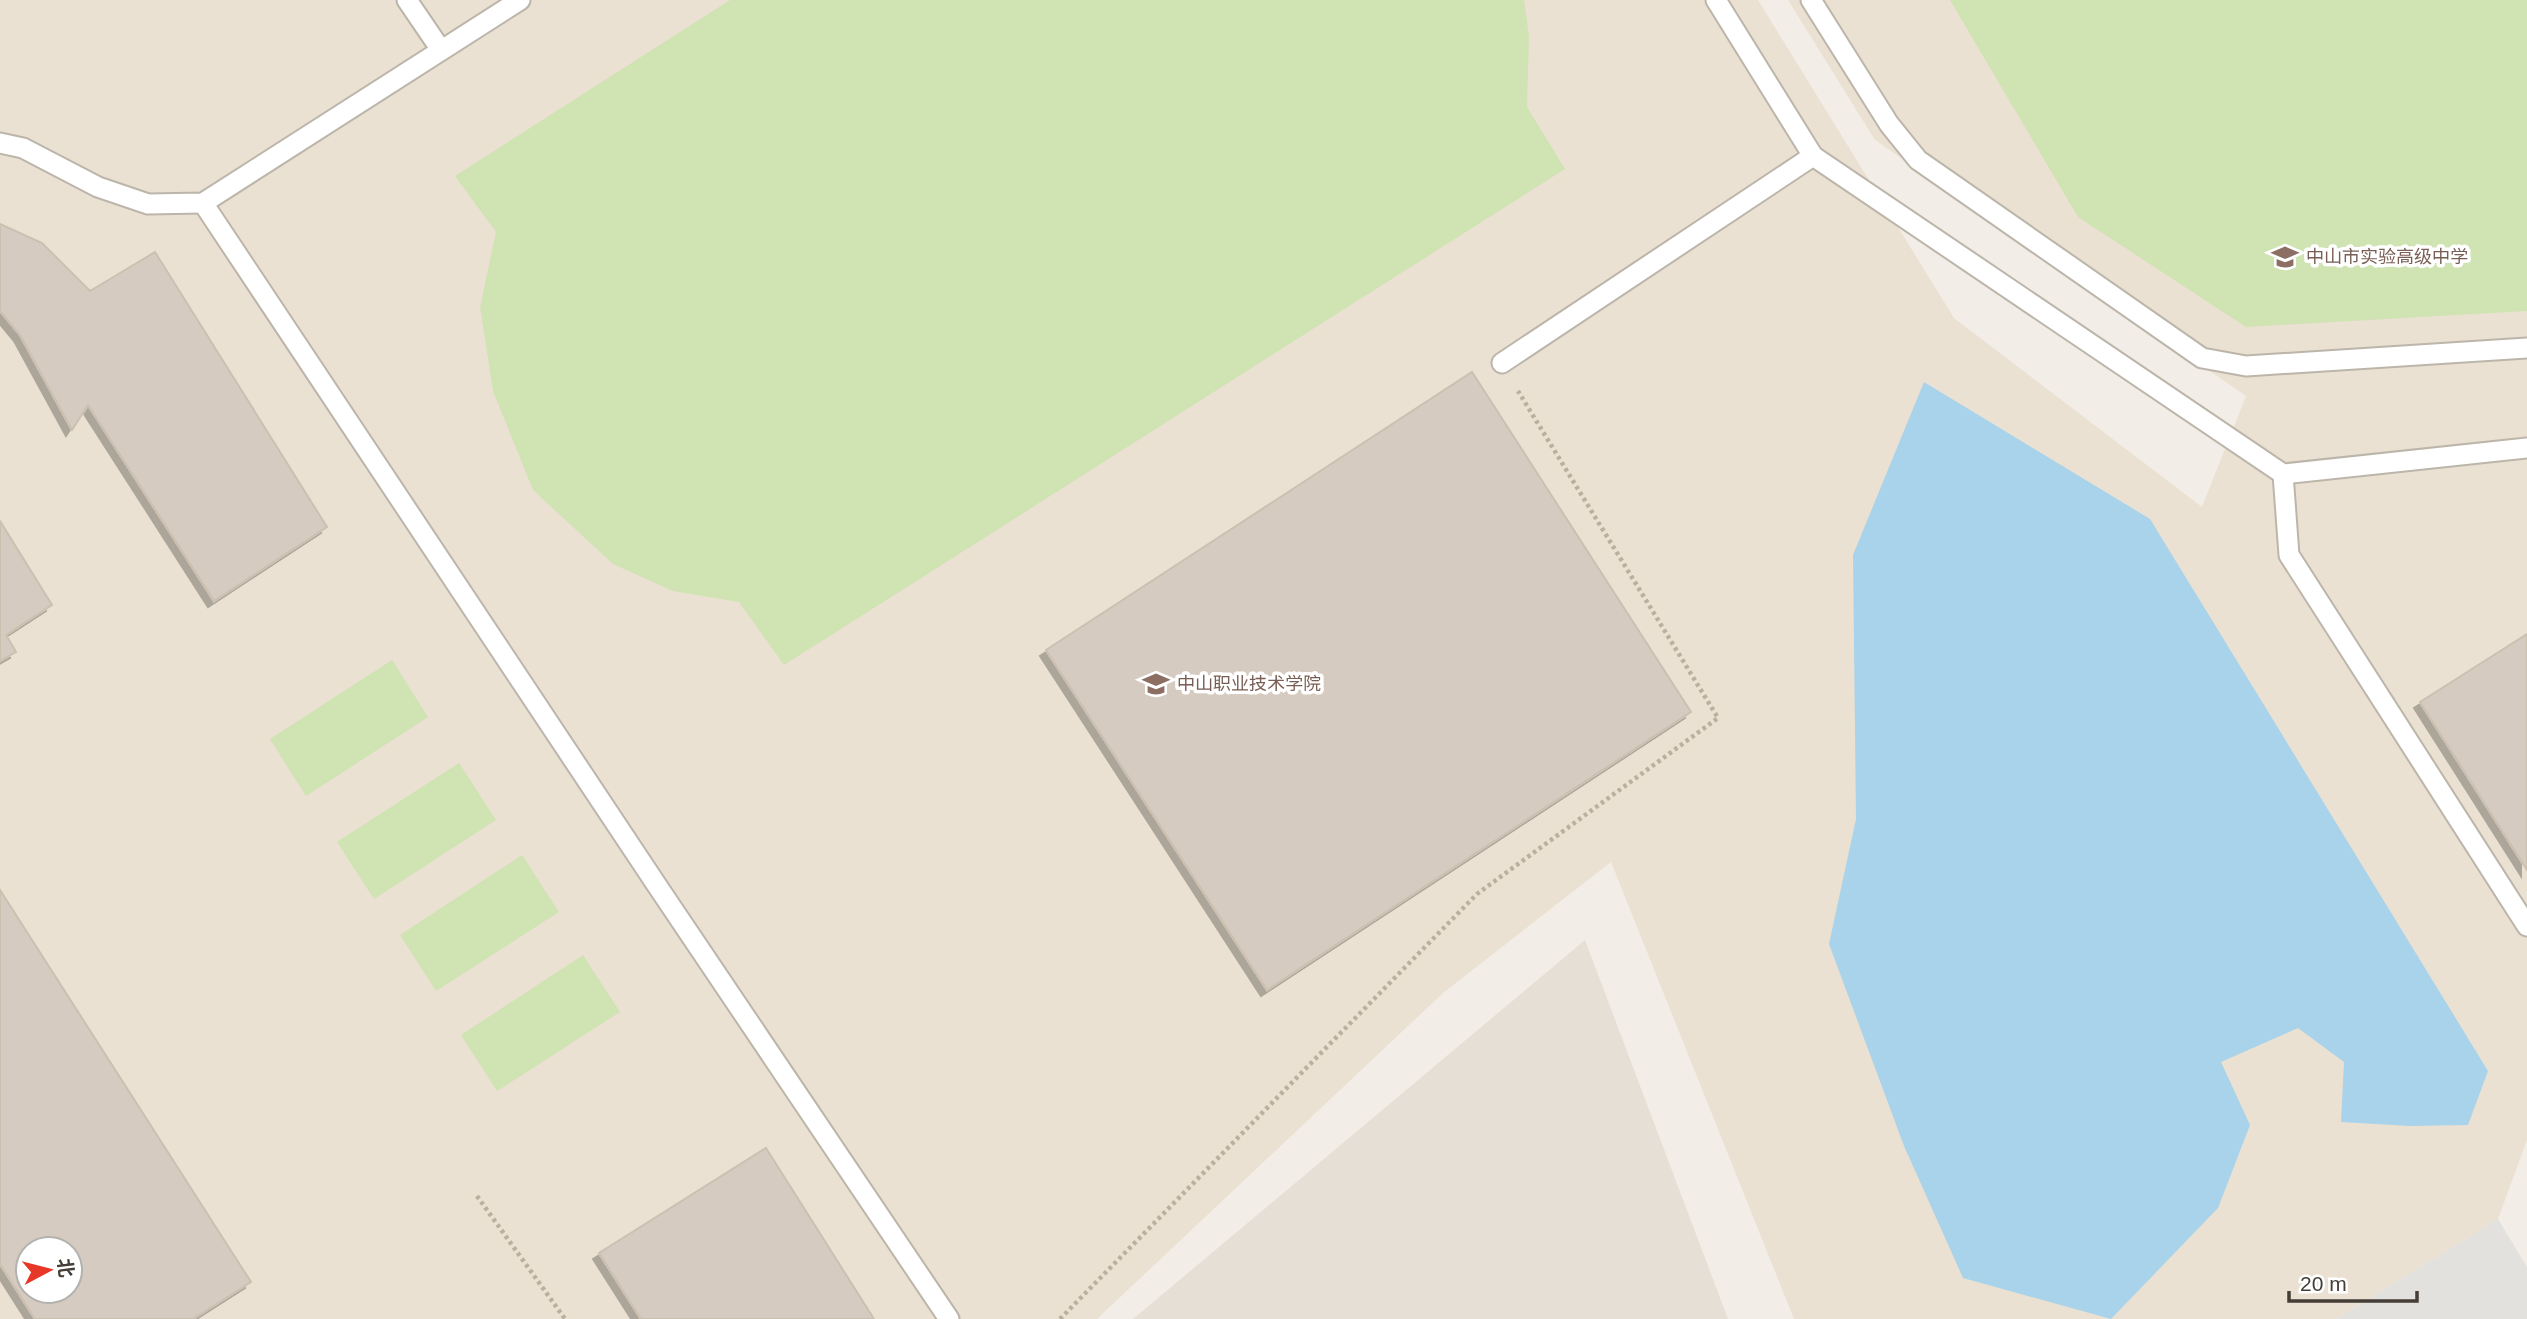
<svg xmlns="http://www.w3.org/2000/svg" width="2527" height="1319" font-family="Helvetica,'Noto Sans SC',sans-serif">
<defs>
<filter id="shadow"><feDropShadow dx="-6" dy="6" stdDeviation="0" flood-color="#0004"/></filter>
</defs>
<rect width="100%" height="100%" fill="#f2eee7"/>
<polygon fill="#e5dfd5" points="1585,940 1728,1319 1133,1319"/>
<path fill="#eae1d2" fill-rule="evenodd" d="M0,0H1758L1954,318L2202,507L2246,396L1875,140L1788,0H2527V1140L2498,1219L2336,1319H1794L1611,862L1443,993L1097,1319H0ZM28,1249H70V1291H28Z"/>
<g fill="#d0e3b3">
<polygon points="730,0 1524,0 1529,36 1527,107 1565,169 784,665 739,602 673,591 613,564 533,490 493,391 480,307 496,232 455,176"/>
<polygon points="1950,0 2527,0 2527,311 2246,327 2078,217"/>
<polygon points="392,660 428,717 306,796 270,739"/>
<polygon points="459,763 496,820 374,899 337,842"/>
<polygon points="522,855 559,912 436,991 400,935"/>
<polygon points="583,955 620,1012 497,1091 461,1035"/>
</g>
<polygon fill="#e3e1de" points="2498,1219 2527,1267 2527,1319 2336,1319"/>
<polygon fill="#a8d3ea" points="1924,382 2150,519 2488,1071 2468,1125 2410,1126 2341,1122 2344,1062 2298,1028 2221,1062 2250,1125 2218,1208 2111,1319 1963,1278 1904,1146 1829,944 1856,819 1853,555"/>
<g fill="#d5cbc0" stroke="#ccc0b1" stroke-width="2" fill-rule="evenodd" filter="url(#shadow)">
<polygon points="0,224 42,243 90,291 155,252 327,527 214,601 88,405 72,430 20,335 0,311"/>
<polygon points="1472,372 1691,712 1267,990 1046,650"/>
<polygon points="0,521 52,605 6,635 16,652 0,661"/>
<polygon points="2527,634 2527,870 2420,702"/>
<path d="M0,890L251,1282L193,1319H35L0,1264ZM28,1249H70V1291H28Z"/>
<polygon points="766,1148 874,1319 641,1319 599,1253"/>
</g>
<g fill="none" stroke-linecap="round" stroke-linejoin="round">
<g stroke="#bcb5aa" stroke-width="23">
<g id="service">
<polyline points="407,0 441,50"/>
<polyline points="1811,0 1889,124 1918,160 2202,358 2246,366 2527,348"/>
<polyline points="0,143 23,148 98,187 148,204 203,203 520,0"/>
<polyline points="1813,156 2283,474 2527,448"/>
<polyline points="203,203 658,887 949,1319"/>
<polyline points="1502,363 1813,156 1716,0"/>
<polyline points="2283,474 2289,555 2527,926"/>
</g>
</g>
<g stroke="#bdaf9d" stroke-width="4.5" stroke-dasharray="3.5 3.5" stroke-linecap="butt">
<polyline points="477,1196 565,1319"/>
<polyline points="1060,1319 1477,894 1718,718 1518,391"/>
</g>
<use href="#service" stroke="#fff" stroke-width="19"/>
</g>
<defs>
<g id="school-bare" transform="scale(2.1)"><path d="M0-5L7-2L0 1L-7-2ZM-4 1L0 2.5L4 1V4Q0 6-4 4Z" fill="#8d6e63" stroke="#fff" stroke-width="2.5" paint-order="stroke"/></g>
<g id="university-bare" transform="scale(2.1)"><path d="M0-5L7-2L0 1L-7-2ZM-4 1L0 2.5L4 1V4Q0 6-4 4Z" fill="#8d6e63" stroke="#fff" stroke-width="2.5" paint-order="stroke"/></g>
</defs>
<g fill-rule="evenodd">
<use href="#school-bare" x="2285" y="257"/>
<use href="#university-bare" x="1156" y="684"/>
</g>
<g text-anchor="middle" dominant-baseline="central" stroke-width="7" stroke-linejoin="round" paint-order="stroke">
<g font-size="18" fill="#785e54" stroke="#fff" text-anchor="start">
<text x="2306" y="257">中山市实验高级中学</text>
<text x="1177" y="684">中山职业技术学院</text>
</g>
</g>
<g transform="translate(49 1270) rotate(83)"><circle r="33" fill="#ffffff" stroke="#b4b2af" stroke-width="2"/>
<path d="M0-5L12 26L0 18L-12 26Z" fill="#e73728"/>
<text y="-10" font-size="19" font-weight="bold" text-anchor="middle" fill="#443e36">北</text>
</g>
<path d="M2289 1291v10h128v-10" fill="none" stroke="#443e36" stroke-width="3.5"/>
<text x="2300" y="1291" font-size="21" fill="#443e36" stroke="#ffffff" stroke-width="5" paint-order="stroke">20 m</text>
</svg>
